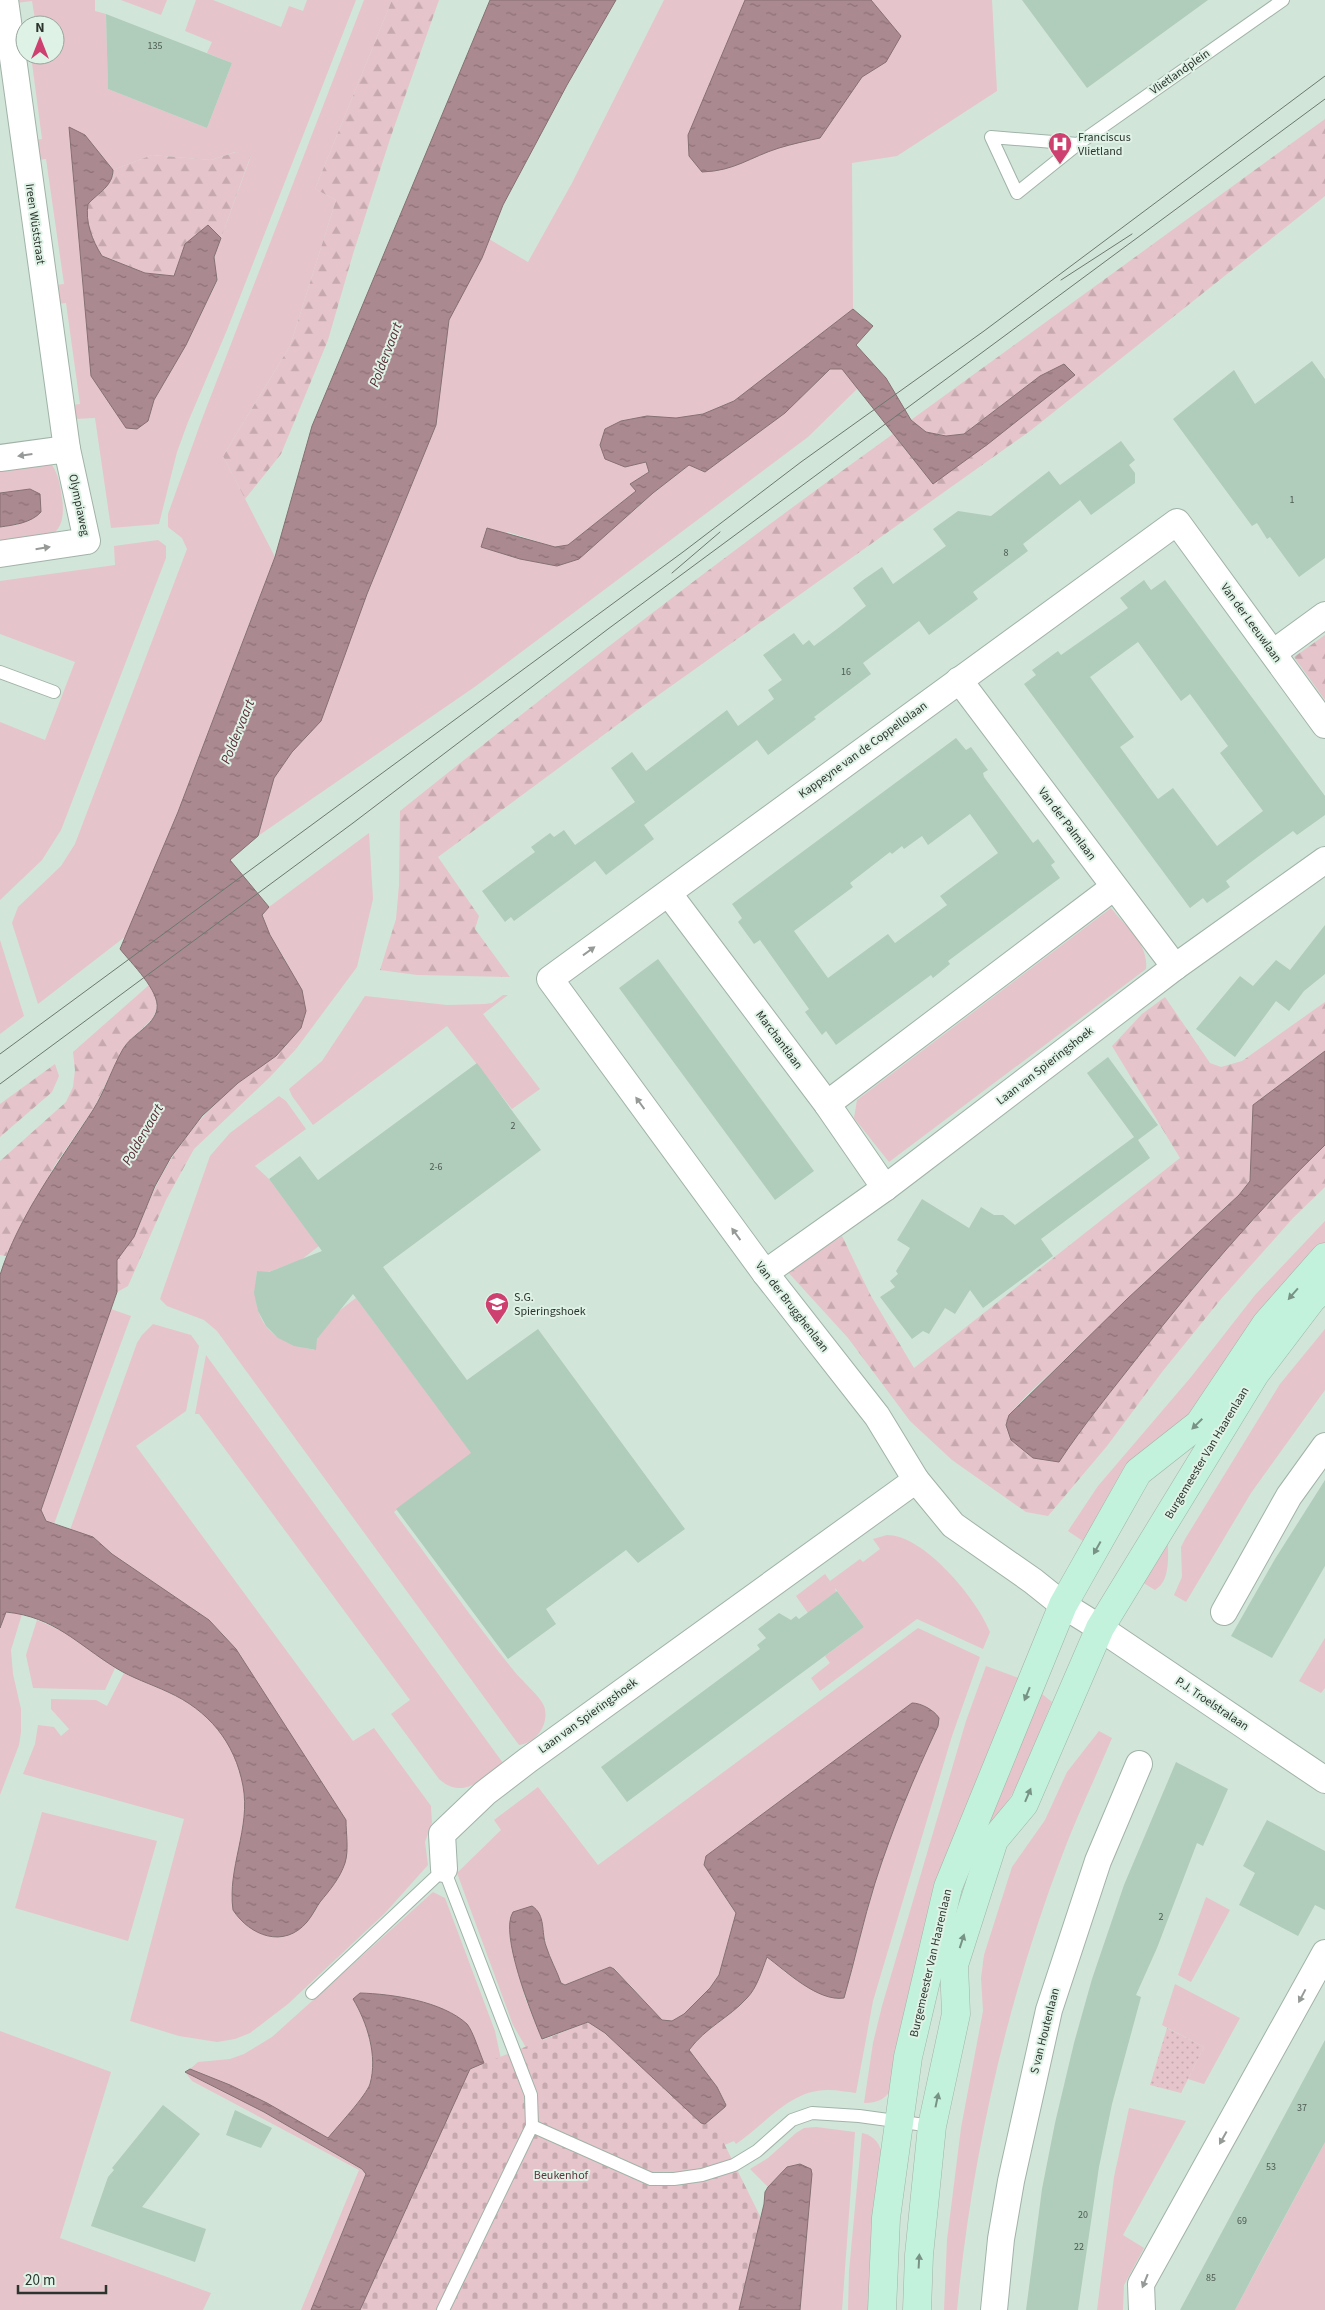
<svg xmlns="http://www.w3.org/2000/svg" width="1325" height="2310" font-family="'Source Sans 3',sans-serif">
<defs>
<pattern id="forest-firs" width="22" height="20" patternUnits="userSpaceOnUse" patternTransform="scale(1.25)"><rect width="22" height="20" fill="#e6c4cb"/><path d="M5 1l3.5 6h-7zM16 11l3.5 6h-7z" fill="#c6a9af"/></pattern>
<pattern id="cemetery-stones" width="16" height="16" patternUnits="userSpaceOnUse" patternTransform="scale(1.25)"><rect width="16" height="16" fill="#e6c4cb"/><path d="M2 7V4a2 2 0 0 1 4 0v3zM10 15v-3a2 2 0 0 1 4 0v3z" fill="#c6a9af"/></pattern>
<pattern id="park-dots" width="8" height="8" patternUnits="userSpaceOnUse" patternTransform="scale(1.25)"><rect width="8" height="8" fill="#e6c4cb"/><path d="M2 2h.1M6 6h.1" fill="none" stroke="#c6a9af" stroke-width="1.8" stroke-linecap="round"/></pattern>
<pattern id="water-ripples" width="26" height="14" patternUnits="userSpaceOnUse" patternTransform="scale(1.25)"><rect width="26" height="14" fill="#ab8990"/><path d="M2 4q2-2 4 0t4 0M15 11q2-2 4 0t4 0" fill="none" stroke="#8c7176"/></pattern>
</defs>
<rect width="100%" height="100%" fill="#d2e5d9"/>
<g fill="#e6c4cb" fill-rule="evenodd">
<path d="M16,0H95V11L106,14L108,89L207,128L232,63L207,53L212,42L185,31L196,0H213L281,27L289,6L303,11L307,0H356L227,330L188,422L177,452L159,524L111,528L95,418L74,419L72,405L80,404L66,303L57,304L55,285L64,284L46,159L37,160L34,140L42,139L32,63L41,61L40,55H55V25H36L32,1L16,3ZM85,135L113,170L152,155L211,160L235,152L251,156L214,257L217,281L186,345L154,400L148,420L126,428L91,376Z"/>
<polygon points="121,0 167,0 161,15"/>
<polygon points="364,0 392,0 315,189 336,200 290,346 223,456 275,557 178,812 126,936 38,1004 12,923 18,907 61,866 75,844 187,549 182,538 168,527 168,514 202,419"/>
<polygon points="664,0 992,0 997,91 897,156 852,163 853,309 734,401 703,414 676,418 647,416 621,421 625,467 646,462 649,472 630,484 636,491 568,545 555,547 508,532 481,547 520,559 557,566 636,509 653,493 689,465 705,472 785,413 830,369 842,369 858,388 808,437 476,686 258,836 274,778 292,752 367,594 436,425 449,320 489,239 528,262 572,183"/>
<path d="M35,461L52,465C59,476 60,485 62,498C69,545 35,541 0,546V527L18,525L30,489L0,493V466Z"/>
<polygon points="158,540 166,546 166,558 61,830 42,860 0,900 0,722 45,740 75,662 0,634 0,581 115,565 114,546"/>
<polygon points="369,833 373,899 357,967 296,1049 284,1046 301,1028 306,1011 286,961 270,935 262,915 269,907"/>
<path d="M1111,908C1126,927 1149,944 1146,969L889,1162L854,1118L857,1100Z"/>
<polygon points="0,940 24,1016 0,1034"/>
<polygon points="503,995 508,995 483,1014 540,1089 512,1109 447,1026 313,1125 292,1096 289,1089 322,1061 365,996 447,1005 485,1004 492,1003"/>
<path d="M279,1096L286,1101L306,1129L255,1166L269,1179L319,1246L297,1263L295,1262L266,1273L257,1271C250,1319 267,1342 315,1350C316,1327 340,1310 356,1298L482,1467L443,1474L394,1512C434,1565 472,1619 514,1671C521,1680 540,1696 544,1706C550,1723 537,1743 519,1745L217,1331L204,1320L167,1306L160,1299L210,1156L230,1133Z"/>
<polygon points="1325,1221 1325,1243 1266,1305 1188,1419 1086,1543 1068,1531 1098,1486 1191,1377 1255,1295"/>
<path d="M1325,1306C1260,1375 1216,1463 1168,1544C1168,1559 1170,1581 1155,1590L1137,1579L1303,1322Z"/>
<polygon points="111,1309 131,1316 54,1524 46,1521 41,1510"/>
<path d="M153,1324L191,1335L199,1346L186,1411L136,1446L353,1741L374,1728L431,1806L432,1823L425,1842L428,1865L385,1913L288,2004L250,2033L235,2039L217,2042L179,2036L130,2021L184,1819L23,1774L35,1744L38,1725L54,1727L61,1736L69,1729L51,1709V1699L96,1700L107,1706L124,1673C144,1682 167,1690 186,1701C227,1725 249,1773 245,1818C242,1845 233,1871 231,1898L271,1937C295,1937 306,1923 319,1905L255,1679L236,1649L209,1620L112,1554L93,1537L70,1530L137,1343L142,1335Z"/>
<polygon points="1325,1329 1325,1390 1251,1493 1186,1602 1174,1595 1182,1577 1181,1547 1185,1539 1280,1384"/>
<path d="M206,1355L503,1763C482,1778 464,1801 439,1779L391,1714L410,1700L199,1414H195Z"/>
<path d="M887,1535C924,1535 977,1599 990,1632L983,1649L917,1619L820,1691L811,1678L830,1663L825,1656L864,1627L835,1588L836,1592L808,1613L796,1596L825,1574L830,1581L860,1559L863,1562L880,1549L873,1539Z"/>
<polygon points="6,1612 22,1614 11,1650 13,1674 21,1709 21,1732 19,1745 0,1795 0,1628"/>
<polygon points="37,1620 67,1633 115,1668 105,1690 33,1688 26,1655"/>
<path d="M918,1628L980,1657L952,1736L873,2001L856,2093C847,2092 838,2090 829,2090C790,2089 766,2124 736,2144L734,2141L715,2149L528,2051L513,2025L457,1873L501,1830L494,1820L538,1787L598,1865ZM916,1703C928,1709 940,1711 938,1726C914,1777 892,1829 875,1883C863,1921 855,1960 844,1998L786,1973L768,1956C760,1974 750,1996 735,2009C718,2025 705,2029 689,2050L717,2087L726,2104L705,2124L542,2039L525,1998L520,1977L544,1935L545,1945L561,1983L565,1985L610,1967L615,1969L662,2020L672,2021L684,2014L710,1988L719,1975L736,1913L723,1894Z"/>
<polygon points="1325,1638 1325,1688 1321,1693 1299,1681"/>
<path d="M986,1666L1024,1680L894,2085C887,2098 879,2103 864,2103L873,2043L882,2006L966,1721Z"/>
<path d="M1042,1694L1052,1702C1034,1743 1021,1789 992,1824L987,1822Z"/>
<path d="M1099,1731L1112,1738C1096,1776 1078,1814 1063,1853C1007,2000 972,2154 957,2310H944L947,2240L961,2128L983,2011L981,1978L984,1955L1012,1867L1045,1820L1067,1772Z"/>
<polygon points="42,1812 157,1841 128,1941 15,1908"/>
<path d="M433,1892L445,1898L495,2031L501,2059L507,2144L468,2025C435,2003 399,1994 360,1993L353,1999C367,2022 378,2057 370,2084C366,2097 337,2127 328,2139C283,2112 239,2088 190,2069L198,2062L230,2059L244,2054L272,2037Z"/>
<polygon points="1206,1897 1230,1910 1191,1982 1178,1975"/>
<polygon points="1175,1984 1240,2018 1204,2084 1188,2079 1204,2047 1162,2025"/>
<polygon points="0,2031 111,2072 60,2238 211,2293 203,2310 0,2310"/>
<polygon points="185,2072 264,2112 362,2169 366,2174 311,2310 301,2310 359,2170 192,2081"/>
<polygon points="1129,2108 1186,2121 1123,2235 1144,2248 1124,2285 1123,2310 1097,2310 1114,2177"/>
<polygon points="816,2127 855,2132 842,2310 800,2310 811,2169 787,2167 768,2187 750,2169 768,2158 796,2133 804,2128"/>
<path d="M862,2133C875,2136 880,2144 883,2157L871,2310H848L849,2271Z"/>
<polygon points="1325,2142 1325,2310 1235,2310"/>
</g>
<g fill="url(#forest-firs)">
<polygon points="392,0 439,0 391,136 353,254 328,340 281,454 245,499 223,456 290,346 336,200 315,189"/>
<path d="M1325,119V196L1030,431L636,711L438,857L479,916L475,929L510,977L417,975L380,970L396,919L399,885L400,811C561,682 725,555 893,434L933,484L1040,376L964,434L946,436L926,432L911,420Z"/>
<path d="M236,152L251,155L221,238L208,225L178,266L174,276L145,273L102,256C94,243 81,221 87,205C90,198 107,183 113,176V170L152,155L211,160Z"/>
<polygon points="1325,635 1325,700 1294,657"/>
<polygon points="149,985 156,995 157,1008 153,1018 124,1047 94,1108 55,1165 6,1256 0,1255 0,1161 66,1102 73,1087 75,1070 73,1052"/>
<path d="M1165,997L1210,1063L1221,1067L1242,1061L1325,1002V1051L1253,1105L1250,1181L1239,1195L1027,1395L1009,1415L1006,1425L1059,1462C1084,1424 1113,1389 1141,1353C1198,1280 1259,1209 1325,1145V1187L1293,1218L1221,1299L1162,1372L1107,1446L1048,1516L1026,1512L952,1460L910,1421L848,1338L787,1271L842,1236L871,1296L914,1368L1180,1158L1112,1046L1142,1014Z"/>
<path d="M284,1046L296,1049L270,1077L194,1149L166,1200L128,1286L117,1292C117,1282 115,1270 117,1261C119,1250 133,1241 137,1230C162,1167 185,1129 237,1084C252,1071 271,1062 284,1046Z"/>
<polygon points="55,1064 59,1076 52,1092 0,1137 0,1104"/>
</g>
<polygon fill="url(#cemetery-stones)" points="588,2022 605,2033 705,2124 712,2119 760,2216 765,2310 328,2310 470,2069"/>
<polygon fill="url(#park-dots)" points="1167,2028 1204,2047 1181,2093 1150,2085"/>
<g fill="url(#water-ripples)" stroke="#857073">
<path d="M490,0H616L567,85L503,205L482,258L449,320L436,425L367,594L321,721L292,752L274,778L258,836L230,860L269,907L262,915L270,935L302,990L306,1011L301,1028L276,1056L238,1083L202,1116L171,1157L155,1186L134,1237L117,1260V1292L41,1510L46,1521L93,1537L112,1554L209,1620L236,1649L346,1820C346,1834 349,1850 345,1863C340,1878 330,1890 320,1902C316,1908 312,1916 307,1922C284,1949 250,1936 233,1910C227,1868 251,1828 243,1786C235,1742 208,1710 168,1692C151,1684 132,1678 116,1668C77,1644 55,1617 6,1612L0,1628V1275C18,1217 60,1161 93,1110C105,1091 112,1068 123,1049C132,1034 154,1026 157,1009C160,991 131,963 120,949L178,812L275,557L312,426Z"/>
<path d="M745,0H871L901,36L886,62L862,77L820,138C806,141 792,144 779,148C750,157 735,171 702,172L689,156L688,135Z"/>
<path d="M69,127L85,135L113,170C113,186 98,193 88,204C85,222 92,240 102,256L145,273L174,276L185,244L208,225L221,238L214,257L217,280L186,345L154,400L148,421L137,429L126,428L91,376Z"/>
<polygon points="853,309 873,326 856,345 886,378 911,420 926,432 946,436 964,434 1040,376 1064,364 1075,375 988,444 933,484 842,369 830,369 785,413 705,472 689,465 653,493 579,559 557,566 520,559 481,547 487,528 555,547 568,545 636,491 630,484 649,472 646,462 625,467 605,459 600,445 605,429 621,421 647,416 676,418 703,414 734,401"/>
<path d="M30,489L40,494L41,512C31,523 14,525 0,527V493Z"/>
<path d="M1325,1051V1145C1259,1209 1198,1280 1141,1353C1113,1389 1084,1424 1059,1462L1033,1458L1011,1440L1006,1425L1009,1415L1127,1299L1239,1195L1250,1181L1253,1105Z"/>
<path d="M912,1703C921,1703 934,1710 939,1718L938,1726C914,1777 892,1829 875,1883C863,1921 855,1960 844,1998C818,2002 786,1971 767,1957C762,1970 757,1988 747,1998C729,2018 706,2027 689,2050L717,2087L726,2105L725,2107L705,2124L701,2123L605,2033L588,2022L542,2039C532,2015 499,1933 513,1912L532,1906C546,1915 541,1932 546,1946C550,1959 557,1971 561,1983L565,1985L610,1967L614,1969L662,2020L672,2021L684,2014L710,1988L719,1975L736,1913L704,1865L706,1856Z"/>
<path d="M360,1993C392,1994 442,2001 467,2024C473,2031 480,2054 484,2063L470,2069L360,2310H311L366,2174L362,2169L264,2112L185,2072L190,2069L230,2085L267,2103L328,2138C337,2127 366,2096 370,2084C378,2056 367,2022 353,1999Z"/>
<polygon points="800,2164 811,2169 812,2174 800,2310 739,2310 764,2204 765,2192 768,2187 787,2167"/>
</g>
<g fill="#afcdba" fill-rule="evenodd">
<polygon points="1022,0 1208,0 1087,88"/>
<polygon points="106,14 232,63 207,128 108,89"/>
<polygon points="1312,361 1325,379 1325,558 1299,577 1270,537 1267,539 1257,523 1252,526 1173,419 1234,370 1255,404"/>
<polygon points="1121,441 1135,460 1129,465 1135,473 1135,483 1091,515 1080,500 1023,544 1028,551 973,592 978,599 929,635 919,621 863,663 871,674 814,717 816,719 768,755 757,740 644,825 654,839 606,875 595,861 514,921 511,917 505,922 482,891 535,852 531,847 550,833 554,837 564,830 575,845 635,802 611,768 632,752 646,771 727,710 738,726 774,699 768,690 782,680 763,655 794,633 803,645 809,640 814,646 837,629 866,606 853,588 863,580 882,567 893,584 946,546 933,529 958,511 991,516 1049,471 1060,485"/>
<path d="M1144,580L1151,590L1165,580L1325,796V815L1297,835L1293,831L1259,856L1226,881L1230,887L1207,903L1203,898L1190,908L1024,684L1036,675L1032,670L1058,651L1061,655L1128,608L1120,598ZM1138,642L1181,701L1190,694L1228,746L1220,753L1263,811L1217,846L1173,788L1158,799L1120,747L1134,737L1090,677Z"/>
<path d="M956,738L966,750L971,747L988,770L983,773L984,777L1033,843L1038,839L1055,862L1051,865L1060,878L948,961L950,964L933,978L931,975L836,1045L826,1031L822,1035L805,1012L809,1009L760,940L754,944L738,922L742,918L732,904ZM970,814L998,853L940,896L947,905L895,943L888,934L828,978L794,931L853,887L850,883L890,852L892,854L902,846L904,849L922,836L928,845Z"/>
<polygon points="1325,925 1325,974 1304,991 1289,1011 1276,1001 1235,1057 1196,1029 1240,976 1253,986 1276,960 1290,970"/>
<polygon points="658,959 814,1171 775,1200 619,988"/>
<polygon points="1108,1057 1158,1125 1138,1140 1150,1158 1041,1239 1053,1256 983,1308 970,1290 955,1314 945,1308 929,1334 923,1331 912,1339 880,1297 895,1287 890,1281 898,1274 896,1271 910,1248 897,1240 922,1199 969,1228 981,1207 994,1215 1003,1215 1015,1225 1134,1137 1087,1073"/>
<polygon points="477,1063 541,1150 383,1267 467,1380 538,1329 685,1529 638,1563 626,1550 546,1609 556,1624 508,1659 396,1509 471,1453 353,1294 317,1339 316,1350 294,1346 278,1338 266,1326 258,1311 254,1293 257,1271 269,1272 322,1251 269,1179 300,1156 318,1180"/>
<polygon points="1325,1480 1325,1566 1272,1658 1231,1636 1275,1559"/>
<polygon points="837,1591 864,1627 627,1802 601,1767 760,1649 757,1645 766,1638 758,1629 779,1613 791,1620 796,1616 799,1619"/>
<polygon points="1176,1762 1228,1789 1203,1846 1197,1843 1157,1948 1136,1995 1141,1997 1112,2104 1099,2167 1078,2310 1026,2310 1042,2189 1055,2123 1074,2043 1092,1979 1124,1885"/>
<polygon points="1267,1820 1325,1851 1325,1910 1315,1905 1298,1936 1239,1905 1255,1873 1243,1866"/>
<polygon points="1325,2040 1325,2142 1263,2257 1235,2310 1180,2310"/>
<polygon points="163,2105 200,2134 142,2207 206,2229 195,2262 91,2226 108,2177 114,2170 112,2168"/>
<polygon points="235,2110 272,2128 261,2148 226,2135"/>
</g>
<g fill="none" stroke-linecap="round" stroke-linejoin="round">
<g stroke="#a1b3a8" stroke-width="14">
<g id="lane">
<polyline points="1078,144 991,137 1017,193 1078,144 1283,0"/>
<polyline points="0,672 54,692"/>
<polyline points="312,1993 444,1869 531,2095 532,2126 443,2310"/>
<polyline points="532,2126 651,2179 674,2179 702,2175 734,2165 757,2151 792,2120 812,2113 859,2116 932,2126"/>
</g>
</g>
<g stroke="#a1b3a8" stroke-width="28">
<g id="street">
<polyline points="5,0 67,449"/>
<polyline points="0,458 67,449 87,541 0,554"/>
<polyline points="1273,653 1325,615"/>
<polyline points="959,680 1175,967"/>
<polyline points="1325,725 1177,522 550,979 765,1273 877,1416 916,1480 953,1525 1033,1581 1063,1605 1100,1628 1325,1780"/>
<polyline points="669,894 827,1104 885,1188"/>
<polyline points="827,1104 1114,887"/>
<polyline points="765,1273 885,1188 1175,967 1325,860"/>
<polyline points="1224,1612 1289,1496 1325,1446"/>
<polyline points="444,1869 442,1834 485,1793 528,1760 916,1480"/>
<polyline points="994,2310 1001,2239 1011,2181 1049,2010 1098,1861 1139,1764"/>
<polyline points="1142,2310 1141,2284 1325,1953"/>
</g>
</g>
<g stroke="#a1b3a8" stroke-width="29">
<g id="secondary">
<polyline points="882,2310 886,2218 908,2057 948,1887 1063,1605 1138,1472 1199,1424 1266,1324 1325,1257"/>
<polyline points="917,2310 919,2255 932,2126 956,2014 954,1965 994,1840 1024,1804 1100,1628 1255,1374 1312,1299 1325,1287"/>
</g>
</g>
<use href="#lane" stroke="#fff" stroke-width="12"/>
<use href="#street" stroke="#fff" stroke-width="26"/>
<use href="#secondary" stroke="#c3f2dc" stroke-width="28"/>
<g stroke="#6c7870" stroke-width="1">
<polyline points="1061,280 1132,234"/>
<polyline points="672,573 720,532"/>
<polyline points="0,1054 683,552 801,462 984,331 1325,76"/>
<polyline points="0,1084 353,823 608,629 1325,99"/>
</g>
</g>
<defs><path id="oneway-solid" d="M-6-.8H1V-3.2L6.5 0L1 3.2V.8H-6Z" transform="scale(1.25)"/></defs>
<g fill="#969a97">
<use href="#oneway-solid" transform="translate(25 455) rotate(172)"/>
<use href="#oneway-solid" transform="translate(43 548) rotate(-9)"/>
<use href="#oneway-solid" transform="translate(589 951) rotate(-36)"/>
<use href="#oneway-solid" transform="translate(640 1103) rotate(-126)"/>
<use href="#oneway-solid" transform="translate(736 1234) rotate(-126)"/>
<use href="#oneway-solid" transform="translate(1302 1996) rotate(118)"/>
<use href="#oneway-solid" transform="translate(1223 2138) rotate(119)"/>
<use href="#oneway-solid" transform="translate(1145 2281) rotate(112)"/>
</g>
<g fill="#789386">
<use href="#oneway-solid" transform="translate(1293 1294) rotate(131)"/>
<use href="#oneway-solid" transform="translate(1197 1424) rotate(135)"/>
<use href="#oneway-solid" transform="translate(1097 1548) rotate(119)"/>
<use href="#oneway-solid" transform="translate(1027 1694) rotate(112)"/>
<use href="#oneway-solid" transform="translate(1028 1795) rotate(-67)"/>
<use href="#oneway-solid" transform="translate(962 1941) rotate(-72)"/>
<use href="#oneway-solid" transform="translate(937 2100) rotate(-78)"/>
<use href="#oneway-solid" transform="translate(919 2261) rotate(-87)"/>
</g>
<defs>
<g id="hospital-pin" transform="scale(1.25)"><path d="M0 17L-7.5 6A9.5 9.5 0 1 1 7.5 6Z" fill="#cd4070" stroke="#dff2e6"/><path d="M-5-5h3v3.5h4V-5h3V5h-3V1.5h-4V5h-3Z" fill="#fff"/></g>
<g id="school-pin" transform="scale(1.25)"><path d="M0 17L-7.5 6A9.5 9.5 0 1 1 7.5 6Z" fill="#cd4070" stroke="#dff2e6"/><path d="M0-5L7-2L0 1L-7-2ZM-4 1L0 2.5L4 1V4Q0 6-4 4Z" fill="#fff"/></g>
</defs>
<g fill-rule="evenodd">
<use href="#hospital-pin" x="1060" y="144"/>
<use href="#school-pin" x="497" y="1304"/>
</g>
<g text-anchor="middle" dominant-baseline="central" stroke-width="4" stroke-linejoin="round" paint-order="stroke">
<g font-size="10" fill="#4e5a52">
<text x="155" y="46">135</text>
<text x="1292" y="500">1</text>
<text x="1006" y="553">8</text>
<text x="846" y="672">16</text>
<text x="513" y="1126">2</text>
<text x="436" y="1167">2-6</text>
<text x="1161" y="1917">2</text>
<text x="1302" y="2108">37</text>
<text x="1271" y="2167">53</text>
<text x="1083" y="2215">20</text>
<text x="1242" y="2221">69</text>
<text x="1079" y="2247">22</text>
<text x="1211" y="2278">85</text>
</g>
<g font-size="12" fill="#2d342f" stroke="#dff2e6">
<text transform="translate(1180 72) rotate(-35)">Vlietlandplein</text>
<text transform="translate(35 224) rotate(82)">Ireen Wüststraat</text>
<text transform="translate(79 505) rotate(78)">Olympiaweg</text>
<text transform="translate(1251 623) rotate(54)">Van der Leeuwlaan</text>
<text transform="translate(863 750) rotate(-36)">Kappeyne van de Coppellolaan</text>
<text transform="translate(1067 824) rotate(53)">Van der Palmlaan</text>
<text transform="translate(779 1040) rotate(53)">Marchantlaan</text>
<text transform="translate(1045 1066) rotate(-38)">Laan van Spieringshoek</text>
<text transform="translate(792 1307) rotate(52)">Van der Brugghenlaan</text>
<text transform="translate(1207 1453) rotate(-59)">Burgemeester Van Haarenlaan</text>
<text transform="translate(1212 1704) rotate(34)">P.J. Troelstralaan</text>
<text transform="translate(588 1716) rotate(-36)">Laan van Spieringshoek</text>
<text transform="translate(931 1963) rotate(-77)">Burgemeester Van Haarenlaan</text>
<text transform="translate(1045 2031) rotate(-76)">S van Houtenlaan</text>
</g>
<g font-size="12" fill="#2d342f" stroke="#dff2e6" text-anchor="start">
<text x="1078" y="137">Franciscus<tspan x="1078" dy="14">Vlietland</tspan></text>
<text x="514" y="1297">S.G.<tspan x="514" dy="14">Spieringshoek</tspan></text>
</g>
<g font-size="12" fill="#62313e" stroke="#dff2e6">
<text x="561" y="2175">Beukenhof</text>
</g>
<g font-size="14" font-style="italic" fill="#5a2a37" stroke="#dff2e6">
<text transform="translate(386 355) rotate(-69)">Poldervaart</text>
<text transform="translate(238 732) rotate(-68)">Poldervaart</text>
<text transform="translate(143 1135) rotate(-60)">Poldervaart</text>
</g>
</g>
<g transform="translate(40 40)"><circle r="24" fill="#dff2e6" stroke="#98a69d"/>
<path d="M0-4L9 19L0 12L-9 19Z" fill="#cd4070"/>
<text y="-8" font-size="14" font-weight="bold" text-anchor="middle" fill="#2d342f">N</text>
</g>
<path d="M18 2285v8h88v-8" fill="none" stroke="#2d342f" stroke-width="2.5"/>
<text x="25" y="2285" font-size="15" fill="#2d342f" stroke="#dff2e6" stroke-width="4" paint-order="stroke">20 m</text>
</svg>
